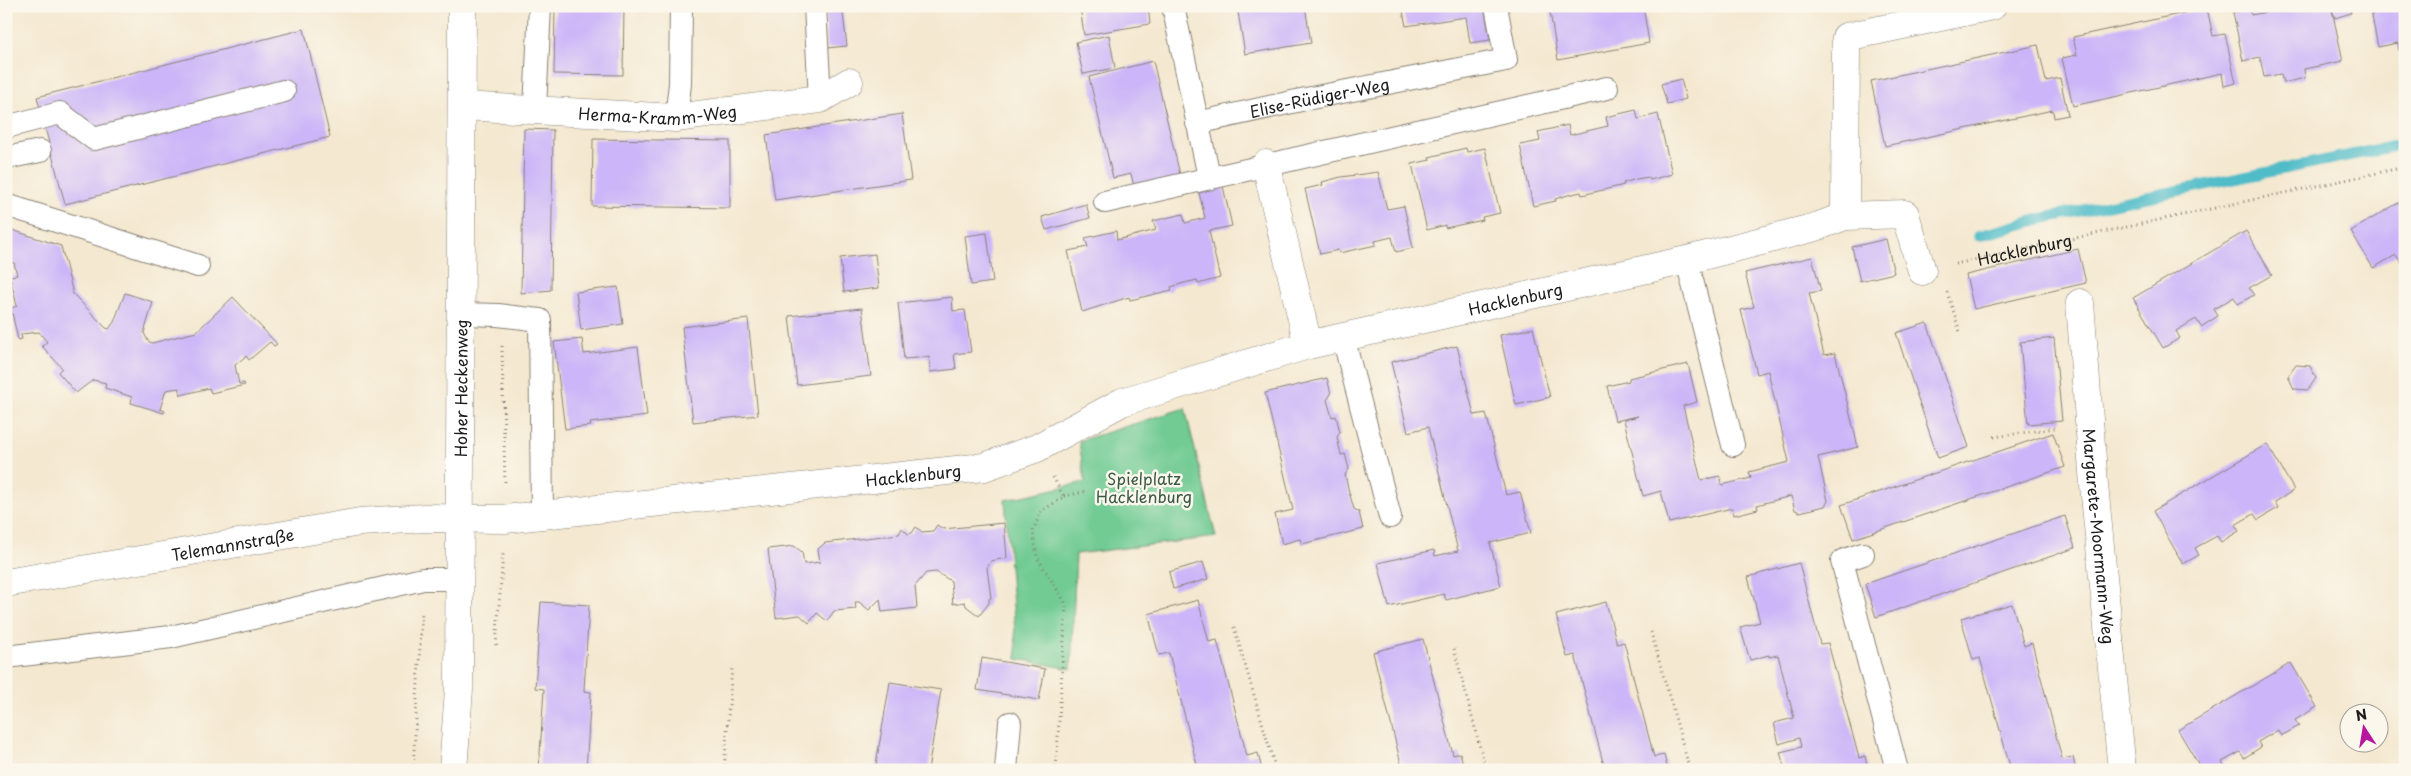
<svg xmlns="http://www.w3.org/2000/svg" width="2411" height="776" font-family="'Playpen Sans',sans-serif">
<rect width="100%" height="100%" fill="#fbf7ec"/>
<filter id="ink" filterUnits="userSpaceOnUse"><feTurbulence type="fractalNoise" baseFrequency=".02" numOctaves="2"/><feDisplacementMap in="SourceGraphic" scale="10" xChannelSelector="R" yChannelSelector="G"/><feConvolveMatrix kernelMatrix="1 2 1 2 8 2 1 2 1" color-interpolation-filters="sRGB"/></filter>
<filter id="wash" filterUnits="userSpaceOnUse"><feTurbulence type="fractalNoise" baseFrequency=".0096" numOctaves="4" result="noise"/><feDisplacementMap in="SourceGraphic" scale="20" xChannelSelector="R" yChannelSelector="G"/><feGaussianBlur stdDeviation="1.12" result="paint"/><feColorMatrix in="noise" values="0 0 0 0 0 0 0 0 0 0 0 0 0 0 0 0 0 1.4 0 .05"/><feComposite in="paint" operator="in"/></filter>
<g filter="url(#wash)">
<rect width="100%" height="100%" fill="#f4e8d0"/>
<polygon fill="#71cb93" stroke="#467458" points="1185,408 1216,537 1076,554 1071,669 1017,659 1005,500 1085,482 1079,441"/>
<g fill="none" stroke-linecap="round" stroke-linejoin="round">
<polyline stroke="#4fbcc8" stroke-width="11" points="1979,236 2040,219 2405,144"/>
</g>
<g id="blocks">
<g fill="#ccb5f8">
<polygon points="555,6 624,6 623,75 554,74"/>
<polygon points="826,6 842,6 847,46 827,48"/>
<polygon points="1080,6 1148,6 1150,24 1084,35"/>
<polygon points="1237,6 1305,6 1311,43 1245,54"/>
<polygon points="1402,6 1484,6 1490,40 1470,43 1466,17 1406,26"/>
<polygon points="1549,6 1643,6 1649,43 1558,60"/>
<polygon points="2280,6 2350,6 2351,13 2335,18 2332,10 2343,61 2304,69 2305,78 2283,83 2281,74 2264,77 2260,57 2243,61 2233,12 2250,9 2251,15 2272,11 2272,8"/>
<polygon points="2370,6 2405,6 2405,50 2399,51 2398,43 2378,47"/>
<polygon points="2207,8 2213,36 2225,34 2236,83 2224,86 2222,73 2073,106 2062,58 2077,55 2073,37"/>
<polygon points="304,29 330,137 65,204 37,97"/>
<polygon points="1109,35 1115,68 1083,74 1076,42"/>
<polygon points="2038,45 2046,81 2060,78 2068,115 2054,118 2053,110 1885,146 1871,81"/>
<polygon points="1153,61 1181,179 1135,190 1131,174 1113,178 1089,77"/>
<polygon points="1681,79 1686,99 1667,104 1661,84"/>
<polygon points="1636,110 1638,119 1658,114 1672,174 1650,180 1649,177 1636,179 1623,183 1624,185 1582,195 1581,192 1568,195 1555,199 1556,201 1533,206 1520,145 1540,141 1538,132 1568,125 1570,135 1608,126 1606,117"/>
<polygon points="902,114 911,180 775,200 766,135"/>
<polygon points="524,129 553,130 551,290 521,293"/>
<polygon points="593,139 730,141 730,208 592,206"/>
<polygon points="1466,148 1467,152 1485,148 1500,213 1482,217 1483,220 1445,228 1445,225 1427,230 1412,164 1430,160 1429,157"/>
<polygon points="1378,172 1387,209 1404,206 1413,248 1396,252 1392,237 1375,241 1376,245 1339,253 1338,250 1320,254 1305,189 1323,185 1322,182 1341,177"/>
<polygon points="1223,186 1232,226 1209,231 1220,278 1198,284 1197,280 1184,283 1171,287 1172,290 1130,300 1129,297 1082,312 1068,251 1088,247 1085,238 1116,231 1117,240 1156,230 1153,221 1183,214 1185,223 1205,218 1199,193"/>
<polygon points="2405,199 2405,269 2396,255 2373,268 2351,231"/>
<polygon points="1086,204 1090,218 1046,230 1042,217"/>
<polygon points="6,228 61,246 73,294 106,328 109,329 114,322 125,293 153,302 144,333 148,341 152,343 196,332 233,297 277,344 274,346 270,342 249,360 246,356 235,365 239,384 244,383 245,385 211,393 209,388 181,395 179,388 166,390 160,409 165,411 164,413 131,403 132,397 105,388 106,383 93,380 76,393 58,372 62,368 42,346 47,342 39,332 21,334 22,339 18,340 11,308 17,306 10,276 17,275 14,263 6,260"/>
<polygon points="2246,231 2272,275 2249,288 2254,295 2238,304 2234,297 2214,309 2218,316 2201,327 2196,319 2176,331 2180,338 2163,348 2133,298"/>
<polygon points="987,233 993,282 971,285 965,236"/>
<polygon points="1886,239 1894,273 1860,281 1852,247"/>
<polygon points="2078,249 2086,283 1974,309 1966,275"/>
<polygon points="875,254 879,288 844,292 840,258"/>
<polygon points="1812,257 1821,291 1809,293 1817,326 1824,355 1835,353 1858,447 1818,457 1828,501 1825,506 1800,512 1795,510 1791,496 1757,505 1758,509 1734,515 1732,508 1669,523 1661,491 1643,496 1624,420 1638,416 1615,421 1607,386 1629,381 1629,378 1688,364 1697,402 1683,406 1701,480 1720,476 1722,485 1751,478 1749,472 1789,462 1768,371 1757,374 1741,310 1754,307 1745,273"/>
<polygon points="618,287 623,324 581,330 576,292"/>
<polygon points="952,297 953,311 965,310 971,352 954,354 956,369 930,372 929,357 904,359 898,303"/>
<polygon points="862,308 871,376 797,385 789,316"/>
<polygon points="748,319 758,415 693,422 682,327"/>
<polygon points="1927,323 1969,447 1938,458 1896,333"/>
<polygon points="1533,328 1550,397 1516,405 1500,335"/>
<polygon points="2054,338 2062,421 2028,424 2020,342"/>
<polygon points="582,339 584,354 638,347 647,416 590,423 591,426 565,429 554,342"/>
<polygon points="1457,346 1474,415 1486,413 1506,495 1520,492 1531,533 1490,543 1501,586 1446,600 1444,594 1389,607 1378,563 1434,550 1435,556 1458,551 1428,427 1408,432 1391,362"/>
<polygon points="2296,365 2310,366 2316,378 2308,390 2294,389 2288,376"/>
<polygon points="1327,378 1331,394 1327,400 1332,417 1336,416 1340,432 1337,437 1341,455 1345,454 1349,469 1345,475 1349,492 1354,509 1359,512 1363,529 1302,544 1300,539 1282,544 1275,514 1293,510 1265,393"/>
<polygon points="2053,433 2065,467 1853,539 1841,505"/>
<polygon points="2267,444 2294,490 2275,502 2278,508 2258,520 2254,514 2235,525 2239,531 2221,542 2217,536 2195,548 2199,555 2183,564 2153,511"/>
<polygon points="2065,516 2075,548 1876,617 1865,584"/>
<polygon points="1004,523 1007,558 991,561 987,568 991,598 989,599 989,603 979,616 966,606 965,602 953,604 951,581 936,572 926,573 915,586 917,608 882,612 880,599 869,610 859,602 855,602 856,609 834,611 827,621 817,613 809,623 800,615 776,618 768,549 794,546 802,552 804,564 820,562 818,549 825,543 899,534 902,528 908,534 912,533 916,527 922,532 933,531 937,525 943,529"/>
<polygon points="1203,562 1208,579 1173,589 1169,572"/>
<polygon points="1799,563 1820,644 1828,643 1859,758 1865,756 1868,770 1785,770 1780,752 1801,747 1799,738 1779,744 1774,723 1794,718 1778,655 1769,657 1769,655 1750,660 1740,627 1760,622 1748,577"/>
<polygon points="1198,600 1209,642 1217,640 1247,756 1258,753 1262,770 1208,770 1207,766 1198,769 1169,653 1159,655 1148,614"/>
<polygon points="541,602 589,605 584,691 591,692 586,770 539,770 544,689 535,688"/>
<polygon points="1606,602 1617,644 1624,642 1654,757 1664,755 1668,770 1614,770 1614,768 1605,770 1575,655 1567,657 1556,615"/>
<polygon points="2012,604 2024,646 2032,643 2062,759 2073,757 2076,770 2011,770 1980,658 1973,660 1961,618"/>
<polygon points="1423,639 1453,755 1460,753 1465,770 1412,770 1411,766 1402,768 1373,652"/>
<polygon points="982,658 1045,669 1039,700 977,690"/>
<polygon points="2291,663 2317,707 2295,720 2299,726 2281,736 2278,730 2258,742 2261,747 2244,758 2240,752 2222,762 2226,768 2223,770 2202,770 2178,730"/>
<polygon points="890,682 941,690 928,770 875,770"/>
</g>
</g>
</g>
<g filter="url(#ink)">
<use href="#blocks" fill-opacity="0" stroke="#888276" stroke-width="1"/>
<g fill="none" stroke-linecap="round" stroke-linejoin="round">
<g stroke="#888276" stroke-width="24">
<g id="service">
<polyline points="815,6 820,99"/>
<polyline points="1173,6 1209,177"/>
<polyline points="535,109 540,6"/>
<polyline points="676,118 680,84 681,6"/>
<path id="s2" d="M1197,123L1301,100L1506,60L1496,6"/>
<polyline points="6,127 60,113 94,139 284,91"/>
<polyline points="6,158 40,151"/>
<polyline points="1105,202 1607,88"/>
<polyline points="6,205 198,266"/>
<polyline points="1687,260 1733,445"/>
<polyline points="461,314 498,315 540,320 542,515"/>
<polyline points="1343,337 1390,517"/>
<polyline points="1863,554 1842,561 1897,770"/>
<polyline points="6,657 171,637 423,579 460,579"/>
<polyline points="1006,770 1010,723"/>
</g>
</g>
<g stroke="#888276" stroke-width="29">
<g id="minor">
<path id="s3" d="M462,106L676,118L820,99L849,82"/>
<polyline points="1266,164 1308,345"/>
<polyline points="1845,216 1846,37 1992,6"/>
<path id="s4" d="M2080,303L2094,485L2122,770"/>
<path id="s5" d="M6,583L360,522L425,518L505,519L984,467L1037,448L1122,402L1308,345L1687,260L1816,227L1845,216L1905,214L1922,271"/>
</g>
</g>
<g stroke="#888276" stroke-width="29">
<g id="tertiary">
<path id="s6" d="M453,770L459,689L462,6"/>
</g>
</g>
<g stroke="#888276" stroke-width="3" stroke-dasharray="1 4" stroke-linecap="butt">
<path id="s1" d="M1955,264L2405,167"/>
<polyline points="1947,292 1960,332"/>
<polyline points="502,346 505,485"/>
<polyline points="1994,437 2055,428"/>
<polyline points="1053,477 1064,497 1041,511 1033,531 1037,557 1066,604 1056,770"/>
<polyline points="1064,496 1088,491"/>
<polyline points="1234,627 1276,770"/>
<polyline points="1651,632 1690,770"/>
<polyline points="496,645 503,554"/>
<polyline points="1454,649 1486,770"/>
<polyline points="413,770 422,611"/>
<polyline points="724,770 732,667"/>
</g>
<use href="#service" stroke="#fff" stroke-width="22"/>
<use href="#minor" stroke="#fff" stroke-width="28"/>
<use href="#tertiary" stroke="#fff" stroke-width="28"/>
</g>
</g>
<g text-anchor="middle" dominant-baseline="central" stroke-width="5" stroke-linejoin="round" paint-order="stroke">
<g font-size="16" fill="#1c1c1c" stroke="#fbf7ec">
<text stroke="none"><textPath href="#s2" startOffset="125">Elise-Rüdiger-Weg</textPath></text>
<text stroke="none"><textPath href="#s3" startOffset="196">Herma-Kramm-Weg</textPath></text>
<text stroke="none"><textPath href="#s1" startOffset="71">Hacklenburg</textPath></text>
<text stroke="none"><textPath href="#s5" startOffset="1546">Hacklenburg</textPath></text>
<text stroke="none"><textPath href="#s6" startOffset="382">Hoher Heckenweg</textPath></text>
<text stroke="none"><textPath href="#s5" startOffset="915">Hacklenburg</textPath></text>
<text stroke="none"><textPath href="#s4" startOffset="234">Margarete-Moormann-Weg</textPath></text>
<text stroke="none"><textPath href="#s5" startOffset="230">Telemannstraße</textPath></text>
</g>
<g font-size="16" fill="#3a5946" stroke="#fbf7ec">
<text x="1144" y="478">Spielplatz<tspan x="1144" dy="18">Hacklenburg</tspan></text>
</g>
</g>
<rect width="2411" height="776" fill="none" stroke="#fbf7ec" stroke-width="25"/>
<g transform="translate(2364 728) rotate(348)"><circle r="24" fill="#fbf7ec" stroke="#a29f99"/>
<path d="M0-4L9 19L0 12L-9 19Z" fill="#b5179e"/>
<text y="-8" font-size="14" font-weight="bold" text-anchor="middle" fill="#1c1c1c">N</text>
</g>
</svg>
